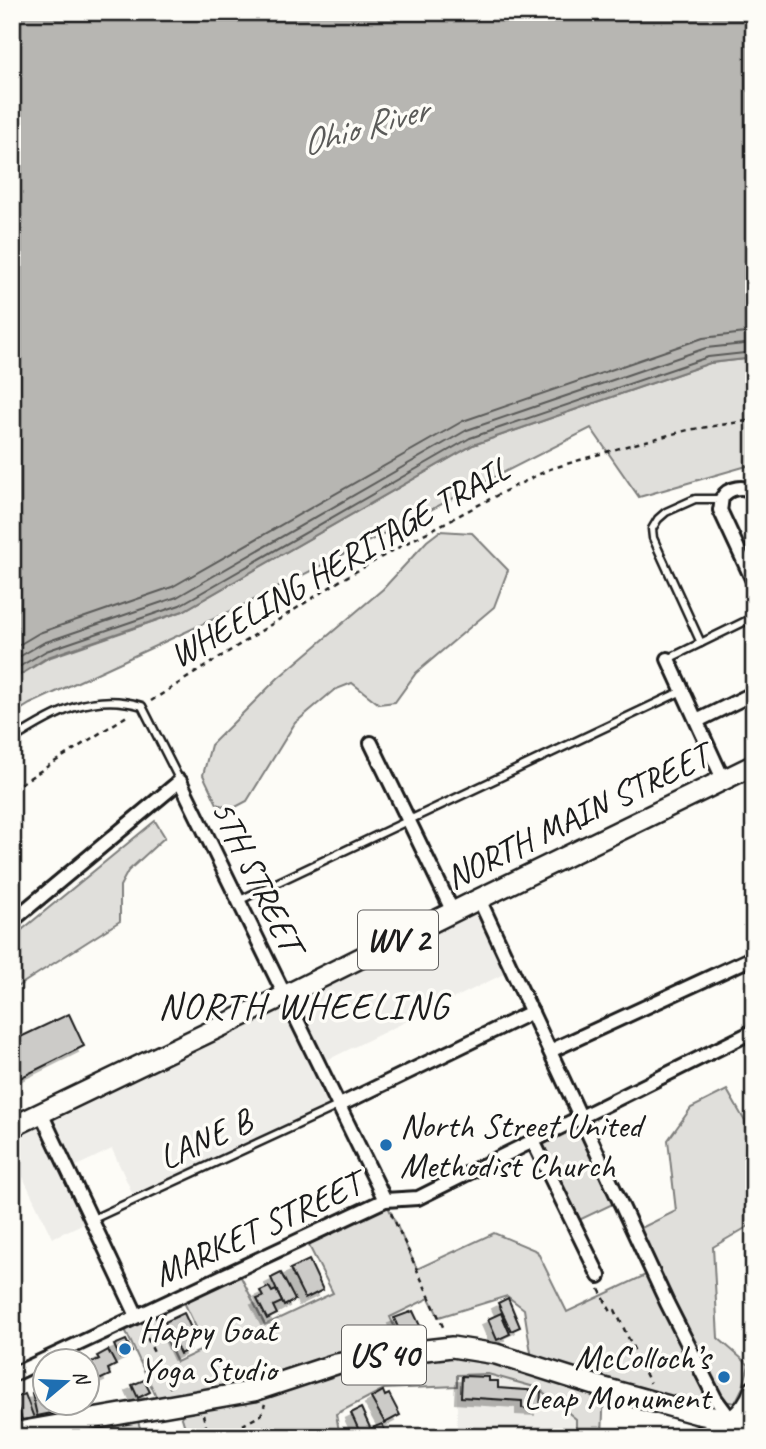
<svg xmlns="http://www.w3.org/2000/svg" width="766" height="1449" font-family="Caveat,sans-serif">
<defs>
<filter id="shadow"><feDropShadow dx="-6" dy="6" stdDeviation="0" flood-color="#0004"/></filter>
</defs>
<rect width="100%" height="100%" fill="#fdfcf7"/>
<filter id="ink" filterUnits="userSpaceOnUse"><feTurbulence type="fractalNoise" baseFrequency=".0143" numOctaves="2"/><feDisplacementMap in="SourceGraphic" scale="14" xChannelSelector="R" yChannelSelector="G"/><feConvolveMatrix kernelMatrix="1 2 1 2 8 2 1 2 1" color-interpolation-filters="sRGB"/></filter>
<g filter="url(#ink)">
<g fill="#eeede9">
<polygon points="479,899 512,970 319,1064 340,1105 135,1199 112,1149 68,1170 91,1220 52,1238 12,1154 12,1127"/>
<polygon points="488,1374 538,1388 576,1419 576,1437 457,1437 457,1375"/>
</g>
<g fill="#e0dfdb" stroke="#7e7e7c" stroke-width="2" fill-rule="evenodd">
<polygon points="754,358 754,464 639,497 591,428 244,605 30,704 12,715 12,680 48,658 183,611 473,445 710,363"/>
<polygon points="440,531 472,533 508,570 494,607 416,673 395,702 379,704 352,683 334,690 295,723 247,801 232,809 217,804 203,775 211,745 278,678 383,589 427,541"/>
<polygon points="155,821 165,837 128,871 120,886 120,921 12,990 12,938"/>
<path d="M727,1090L754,1137V1223L713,1247L718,1338L749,1365L743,1387L735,1403L724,1401L733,1421L754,1423V1437H698L731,1422L604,1388L602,1437H576V1419L538,1388L488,1374L457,1375V1386L384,1389L336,1414L340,1437H188L178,1405L161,1407L122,1323L152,1309L177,1362L206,1348L181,1296L237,1269L265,1325L333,1293L305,1238L385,1200L417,1269L494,1233L537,1251L567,1312L652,1272L633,1232L676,1211L668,1140L691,1108ZM507,1296L524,1309L533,1365L452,1347L406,1352L390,1317L429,1298L439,1317Z"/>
<polygon points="581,1117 619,1201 573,1223 533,1141"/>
<polygon points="135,1412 143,1437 16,1437"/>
</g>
<polygon fill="#b7b6b2" stroke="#797876" stroke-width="2" points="12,12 754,12 754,358 710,363 473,445 183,611 48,657 12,680"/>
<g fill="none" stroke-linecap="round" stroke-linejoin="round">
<g stroke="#5a5a58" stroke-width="2">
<polyline points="12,649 39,633 172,587 463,421 703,338 754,332"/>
<polyline points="12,661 43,643 177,597 467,430 706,348 754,343"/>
<polyline points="12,671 46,651 180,605 470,438 708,357 754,352"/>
</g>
</g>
<g fill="#cccbc8" stroke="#1c1c1c" stroke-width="2" filter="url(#shadow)">
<polygon points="69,1014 84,1046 12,1082 12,1041"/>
<polygon points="309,1260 323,1290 305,1299 290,1269"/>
<polygon points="281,1273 295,1300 284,1306 271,1278"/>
<polygon points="269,1287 272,1292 276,1290 282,1302 273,1306 277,1314 267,1319 257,1299 263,1297 260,1291"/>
<polygon points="508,1298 520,1327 511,1331 498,1303"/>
<polygon points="413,1311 422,1330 402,1337 394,1318"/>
<polygon points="184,1313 196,1339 188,1343 190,1349 180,1354 165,1322"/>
<polygon points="501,1313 510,1334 497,1340 488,1319"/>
<polygon points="126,1340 132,1352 120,1358 114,1345"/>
<polygon points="108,1350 116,1365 108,1369 110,1375 99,1380 91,1363 99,1359 97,1356"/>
<polygon points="462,1376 489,1377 489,1381 498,1381 498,1388 541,1391 540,1409 522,1408 522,1401 461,1397"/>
<polygon points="144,1380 150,1392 138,1398 132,1385"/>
<polygon points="46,1391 46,1404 56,1404 57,1412 37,1416 32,1393"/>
<polygon points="383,1391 385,1396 389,1394 400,1415 385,1423 371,1398"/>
<polygon points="25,1394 34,1418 22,1420 14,1398"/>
<polygon points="14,1398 22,1420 12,1422 12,1399"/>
<polygon points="88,1398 91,1398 92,1407 80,1409 79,1404 88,1404"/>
<polygon points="361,1408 373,1434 366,1437 362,1437 351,1413"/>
<polygon points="382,1424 387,1435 376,1437 372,1428"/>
</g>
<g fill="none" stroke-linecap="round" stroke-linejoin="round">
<g stroke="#1c1c1c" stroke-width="11">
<g id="lane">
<polyline points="701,643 653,538 652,529 658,519 666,512 695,499 722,499"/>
<polyline points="668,659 754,617"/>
<path d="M12,740C54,713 92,691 142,706L180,781"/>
<polyline points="238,901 682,691"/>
<polyline points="91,1220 340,1105"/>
</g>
</g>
<g stroke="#1c1c1c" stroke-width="18">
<g id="street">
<path d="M754,493C745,485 728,487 722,498C721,501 721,508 720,510L754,583"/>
<polyline points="668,659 723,779"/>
<polyline points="697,721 754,693"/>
<polyline points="371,743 453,912"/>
<polyline points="479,899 667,1303 715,1398 732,1421"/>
<polyline points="12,921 180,781 385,1200"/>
<polyline points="550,1051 754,957"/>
<polyline points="340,1105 532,1012"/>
<polyline points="41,1113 137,1316"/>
<polyline points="533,1141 599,1276"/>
<polyline points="12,1375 385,1200 418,1198 754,1031"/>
</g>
</g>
<g stroke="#1c1c1c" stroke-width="23">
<path id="secondary" d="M698,1437C722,1430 746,1415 754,1390"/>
</g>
<g stroke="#1c1c1c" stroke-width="24">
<g id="primary">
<polyline points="12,1127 284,996 479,899 754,765"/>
<polyline points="12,1433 254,1391 336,1364 390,1354 452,1347 496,1354 604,1388 698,1414 733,1421 754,1423"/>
</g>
</g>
<g stroke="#1c1c1c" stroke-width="2.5" stroke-dasharray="5 5" stroke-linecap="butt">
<polyline points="151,701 341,580 401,546 507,490 550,469 623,447 688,430 754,420"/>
<polyline points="12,789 130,714"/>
<polyline points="391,1213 445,1331"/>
<polyline points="599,1289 611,1312 615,1310 650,1383"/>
<polyline points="143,1329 171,1389"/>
<polyline points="203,1415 209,1437"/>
<polyline points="226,1437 241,1426 261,1415 265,1404"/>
</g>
<use href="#lane" stroke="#fdfcf7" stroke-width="6"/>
<use href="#street" stroke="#fdfcf7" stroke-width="12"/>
<use href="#secondary" stroke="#fdfcf7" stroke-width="18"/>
<use href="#primary" stroke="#fdfcf7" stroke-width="19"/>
</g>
</g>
<g fill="#1f6fb2" stroke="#fdfcf7" stroke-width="2.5">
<circle cx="386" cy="1145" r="7"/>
<circle cx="125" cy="1349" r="7"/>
<circle cx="724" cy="1377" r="7"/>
</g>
<g text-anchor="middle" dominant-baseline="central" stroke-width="7" stroke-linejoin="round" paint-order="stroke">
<g fill="#fdfcf7" stroke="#605f5e" stroke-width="2">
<rect x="358" y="910.5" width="80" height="59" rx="5"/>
<rect x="342" y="1325.5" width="84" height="59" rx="5"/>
</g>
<g font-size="33" font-weight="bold" fill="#1c1c1c">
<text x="398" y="940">WV 2</text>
<text x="384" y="1355">US 40</text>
</g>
<g font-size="35" fill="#1c1c1c" stroke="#fdfcf7">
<text transform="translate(339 562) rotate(-30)">WHEELING HERITAGE TRAIL</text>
<text transform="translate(577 816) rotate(-26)">NORTH MAIN STREET</text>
<text transform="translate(257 876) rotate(64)">5TH STREET</text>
<text transform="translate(205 1139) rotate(-25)">LANE B</text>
<text transform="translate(257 1229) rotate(-25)">MARKET STREET</text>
</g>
<g font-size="35" fill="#1c1c1c" stroke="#fdfcf7" text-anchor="start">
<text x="400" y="1125">North Street United<tspan x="400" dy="40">Methodist Church</tspan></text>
<text x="139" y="1329">Happy Goat<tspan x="139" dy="40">Yoga Studio</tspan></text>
<text x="710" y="1357" text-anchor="end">McColloch’s<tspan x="710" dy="40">Leap Monument</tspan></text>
</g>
<g font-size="37" font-style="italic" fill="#5a5a58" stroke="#fdfcf7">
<text transform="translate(364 126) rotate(-16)">Ohio River</text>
</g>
<g font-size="37" letter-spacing="2" fill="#1c1c1c" stroke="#fdfcf7">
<text x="304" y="1005">NORTH WHEELING</text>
</g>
</g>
<rect width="766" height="1449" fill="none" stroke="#fdfcf7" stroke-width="42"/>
<rect x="21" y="21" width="724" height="1407" fill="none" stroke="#1c1c1c" stroke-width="2.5" filter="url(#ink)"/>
<g transform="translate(66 1382) rotate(71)"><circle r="33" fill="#fdfcf7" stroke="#a3a29f" stroke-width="2"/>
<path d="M0-5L12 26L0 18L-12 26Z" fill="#1f6fb2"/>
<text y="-10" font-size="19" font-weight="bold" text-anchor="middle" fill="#1c1c1c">N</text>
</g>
</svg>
